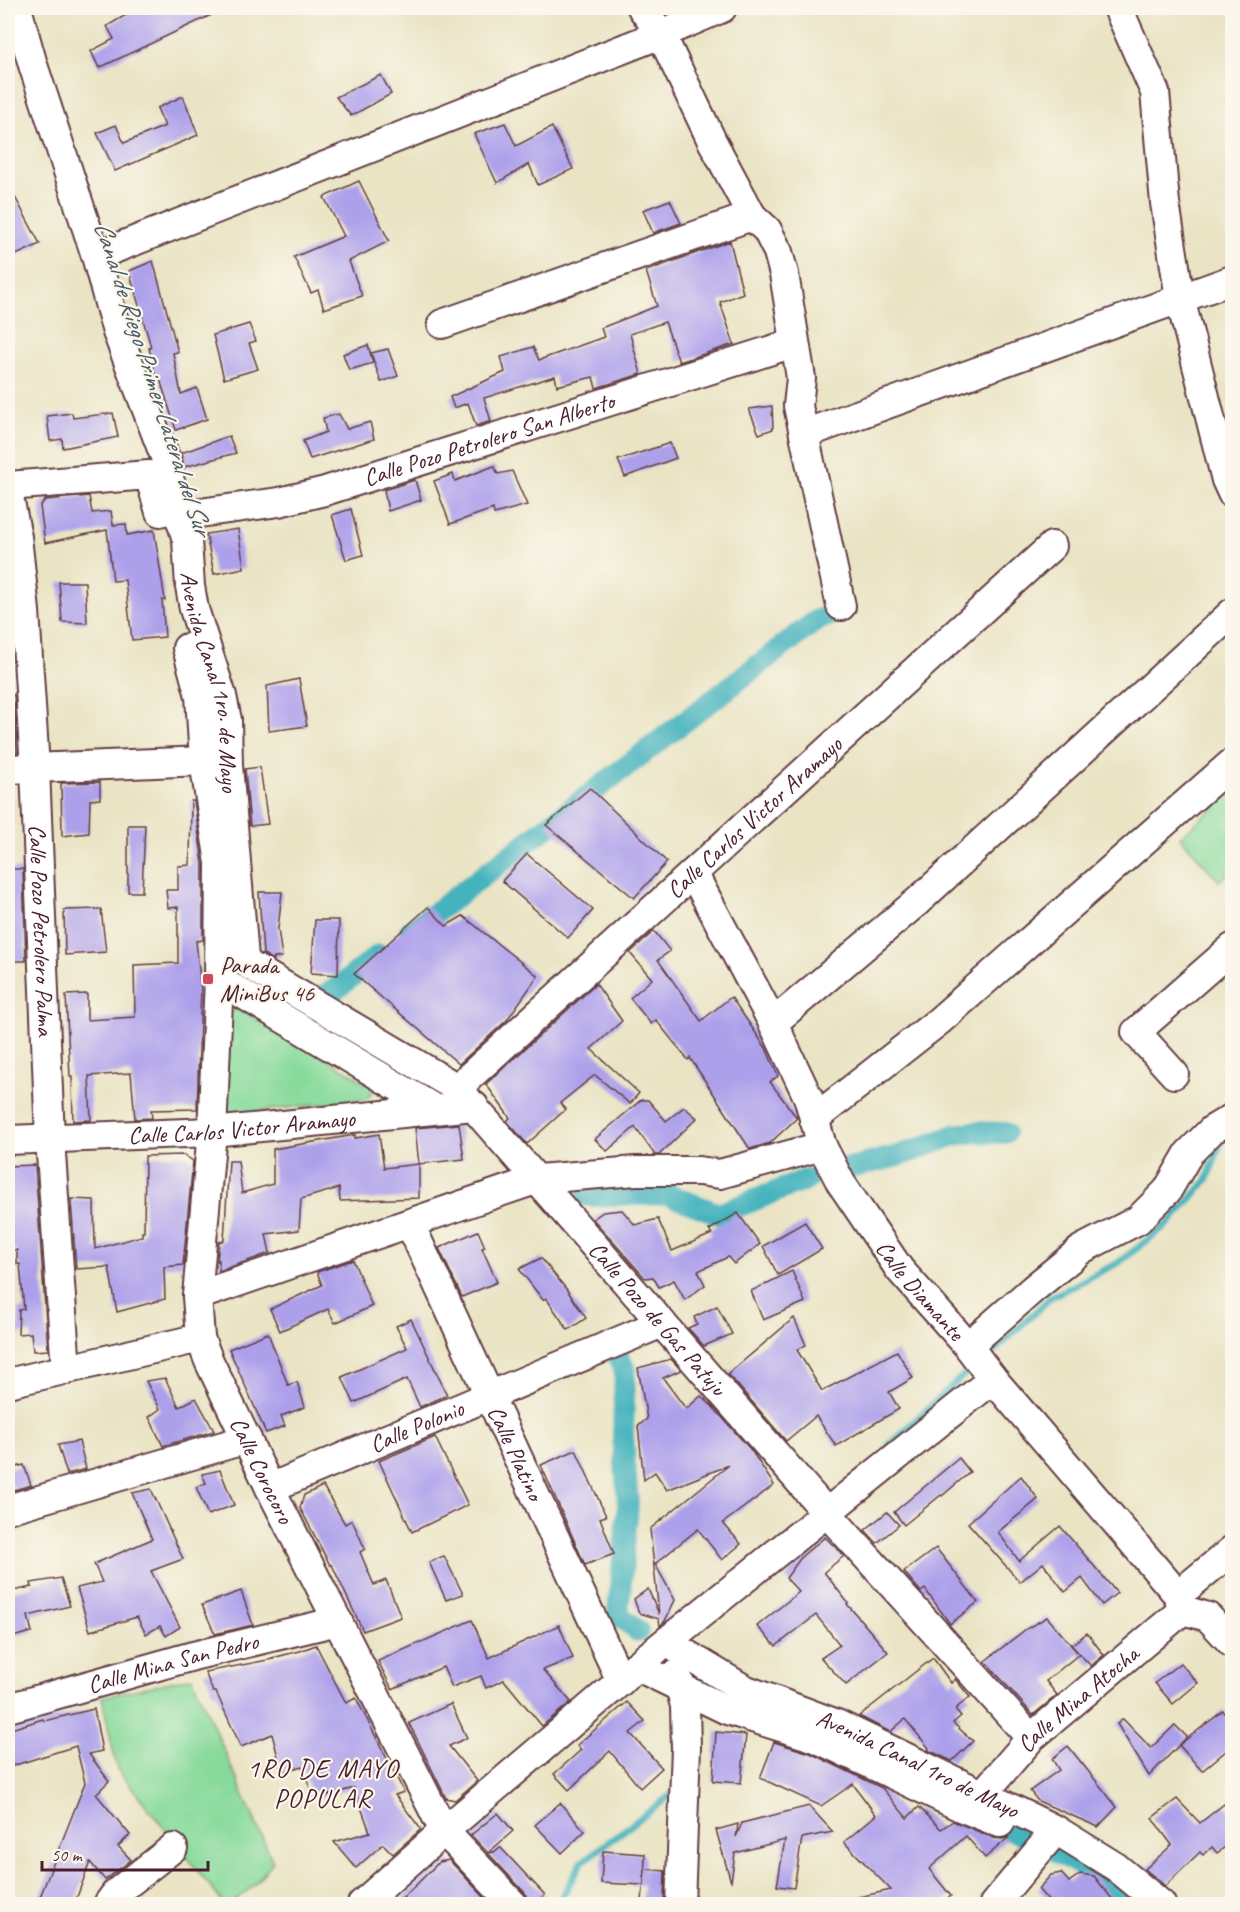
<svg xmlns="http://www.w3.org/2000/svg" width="1240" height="1912" font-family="Caveat,sans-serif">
<rect width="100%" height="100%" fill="#fbf7ec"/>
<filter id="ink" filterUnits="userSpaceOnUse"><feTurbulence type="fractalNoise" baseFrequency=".0167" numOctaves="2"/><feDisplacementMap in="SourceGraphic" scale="12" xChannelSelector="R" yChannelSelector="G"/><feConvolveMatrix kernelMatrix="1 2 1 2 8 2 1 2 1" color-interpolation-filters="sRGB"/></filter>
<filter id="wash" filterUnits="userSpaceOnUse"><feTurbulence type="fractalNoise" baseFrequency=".008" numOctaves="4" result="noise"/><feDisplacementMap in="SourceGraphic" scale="24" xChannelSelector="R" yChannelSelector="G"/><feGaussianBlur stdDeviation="1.35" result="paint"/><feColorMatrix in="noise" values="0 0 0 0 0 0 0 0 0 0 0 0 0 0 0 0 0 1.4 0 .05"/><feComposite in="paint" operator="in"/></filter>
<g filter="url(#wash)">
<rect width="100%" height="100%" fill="#eae4c5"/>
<g fill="#88da9b" stroke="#697c63" stroke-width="1.5">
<polygon points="1232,791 1232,870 1219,881 1180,837"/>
<polygon points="238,1007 372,1086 373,1092 366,1099 232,1114 223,1107 230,1013"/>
<polygon points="192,1677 273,1862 253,1886 231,1904 224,1904 117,1769 102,1697"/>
</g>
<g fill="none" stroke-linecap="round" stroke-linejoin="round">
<g stroke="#44b3bd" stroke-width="7">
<polyline points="994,1351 1051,1297 1118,1263 1168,1224 1207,1180 1221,1142 1232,1133"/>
<polyline points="889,1445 970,1369"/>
<polyline points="558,1904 582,1862 675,1792"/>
</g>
<g stroke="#44b3bd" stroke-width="22">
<polyline points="410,932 817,620 831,615"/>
<polyline points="304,1011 312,1003 337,988 379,955"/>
<polyline points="845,1169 902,1155 955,1135 975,1132 1005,1133"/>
<polyline points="587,1196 667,1194 719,1214 808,1179"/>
<polyline points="618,1356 625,1370 623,1435 628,1505 618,1614 638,1631"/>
<path d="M984,1818C1035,1839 1094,1869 1136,1904"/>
</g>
</g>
<g id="blocks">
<g fill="#ada0eb">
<polygon points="138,8 226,8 99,68 91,51 114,39 107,26"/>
<polygon points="381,75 391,94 351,116 336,97"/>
<polygon points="183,96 198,135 115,171 97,133 116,125 124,143 165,126 157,108"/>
<polygon points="505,123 516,146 552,127 573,169 538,185 529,164 497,183 474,134"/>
<polygon points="359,181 389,241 349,261 362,296 324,309 318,290 311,293 294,257 344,236 324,197"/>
<polygon points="8,184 40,244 14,256 8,243"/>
<polygon points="670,200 681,223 653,233 643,210"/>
<polygon points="730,241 743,293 720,302 734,344 679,362 665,322 630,334 641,374 596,388 593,377 557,386 555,376 484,398 491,421 476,426 468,403 454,408 450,397 505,372 501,357 533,347 539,360 604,337 601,328 657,306 646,271"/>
<polygon points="153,261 178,352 173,353 181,394 197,388 207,419 176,430 159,376 156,378 149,348 151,347 129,271"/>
<polygon points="249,324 256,341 249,343 258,369 224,379 213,335"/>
<polygon points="368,345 373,363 349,370 343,354"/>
<polygon points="388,349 398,376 381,382 371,353"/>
<polygon points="772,406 773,429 759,434 749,409"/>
<polygon points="72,413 73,418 113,413 118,437 63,448 62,439 50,441 47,416"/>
<polygon points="339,414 347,429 370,422 374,439 310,459 303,441 326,432 323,418"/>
<polygon points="229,436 236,453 184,467 181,453"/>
<polygon points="670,443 676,458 625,477 618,460"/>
<polygon points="494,466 498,474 512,471 527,505 494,514 493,509 450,524 434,481 453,474 455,481"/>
<polygon points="415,480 421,500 388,511 384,490"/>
<polygon points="89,496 92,513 111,511 113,525 126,524 127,535 154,530 165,600 162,600 165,637 132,640 125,580 113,581 107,530 45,543 40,506 45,500"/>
<polygon points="351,509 363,555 346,560 332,515"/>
<polygon points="238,529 244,568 214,574 206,534"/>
<polygon points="59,582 85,582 87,623 62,622"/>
<polygon points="299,679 307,726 269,731 267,686"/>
<polygon points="8,695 14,695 17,752 8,753"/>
<polygon points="260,767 268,824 250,826 245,769"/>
<polygon points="100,782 100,799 90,800 89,833 62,836 61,783"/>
<polygon points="590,788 667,862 634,898 546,825"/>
<polygon points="191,801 194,801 203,864 203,940 196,941 201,989 197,1109 151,1110 152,1118 135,1119 131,1073 89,1076 91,1120 73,1121 72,1077 70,1077 66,995 87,994 87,1020 135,1017 134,965 178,963 178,907 168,908 166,890 178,890 178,866 190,865"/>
<polygon points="128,825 145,825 142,892 128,892"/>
<polygon points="527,854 593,910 568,938 502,881"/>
<polygon points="11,869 23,869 26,961 8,961 8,873 11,873"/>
<polygon points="259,892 282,892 278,929 282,957 274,958 274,960 263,954"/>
<polygon points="428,907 446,926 463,916 538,976 507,1020 459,1064 354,974"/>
<polygon points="101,909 106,952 65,955 64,910"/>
<polygon points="315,920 339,920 338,975 311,973"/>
<polygon points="654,931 670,951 658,960 701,1021 731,997 766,1048 778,1076 770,1082 797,1118 770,1143 750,1149 690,1058 688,1060 656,1020 651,1024 630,998 652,979 630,953"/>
<polygon points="596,984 622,1021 591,1049 639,1093 630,1104 595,1075 560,1103 566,1109 527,1144 507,1121 510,1118 486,1084"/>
<polygon points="641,1100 648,1100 666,1121 684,1107 697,1118 659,1155 655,1155 635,1127 607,1151 595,1139"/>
<polygon points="459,1124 464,1159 419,1164 415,1128"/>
<polygon points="379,1134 384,1168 419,1164 419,1198 340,1201 339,1188 301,1199 299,1230 266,1234 270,1253 219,1271 219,1260 217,1261 219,1242 224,1240 229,1161 238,1161 242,1193 273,1184 273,1149 355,1135 355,1138"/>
<polygon points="184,1155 193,1161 183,1265 164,1267 165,1299 117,1312 109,1267 76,1269 71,1199 94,1200 95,1249 142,1236 142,1232 144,1232 145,1156"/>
<polygon points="35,1165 48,1350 33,1351 31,1333 18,1334 19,1310 24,1309 20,1264 17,1264 17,1250 8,1251 8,1166"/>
<polygon points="622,1210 635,1225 658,1219 672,1251 712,1234 709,1230 738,1213 760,1244 734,1264 728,1257 698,1271 705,1285 685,1300 674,1280 659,1287 653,1277 645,1278 593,1219 603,1212"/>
<polygon points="805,1222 822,1249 778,1275 763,1246"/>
<polygon points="478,1231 485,1247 482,1248 497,1282 462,1297 439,1248"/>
<polygon points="541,1258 567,1290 586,1318 568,1330 546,1298 543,1300 519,1269"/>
<polygon points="353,1260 372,1306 335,1323 328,1309 280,1331 270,1309 322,1285 317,1272"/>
<polygon points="792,1271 805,1302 763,1320 751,1291"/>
<polygon points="717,1306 732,1334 704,1346 688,1328 697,1324 694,1317"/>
<polygon points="794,1318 806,1345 797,1350 822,1391 897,1351 913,1378 889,1392 899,1409 836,1446 816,1416 786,1441 728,1374"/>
<polygon points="411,1319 447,1395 420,1407 407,1379 354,1403 342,1377 407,1348 396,1326"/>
<polygon points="268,1333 288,1385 297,1382 305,1407 281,1416 285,1426 266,1433 229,1349"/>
<polygon points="671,1359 681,1370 663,1378 686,1409 701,1396 712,1406 751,1450 774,1485 723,1523 741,1544 722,1560 698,1529 655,1564 675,1600 665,1621 660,1626 659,1619 639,1613 634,1599 648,1589 659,1614 650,1529 729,1465 667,1490 655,1472 644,1480 638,1426 647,1419 638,1368"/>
<polygon points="165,1378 179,1407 196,1398 214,1431 163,1446 149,1417 160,1409 146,1381"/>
<polygon points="435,1437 468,1505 412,1532 379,1461"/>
<polygon points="79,1441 86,1469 67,1474 58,1445"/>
<polygon points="576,1450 606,1516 600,1518 614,1554 585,1565 541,1465"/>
<polygon points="959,1458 970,1472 942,1496 941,1495 904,1525 894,1512"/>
<polygon points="24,1465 31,1485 14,1490 8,1475 8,1469"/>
<polygon points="220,1470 234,1505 208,1515 196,1487 206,1483 202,1474"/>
<polygon points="1021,1476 1038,1499 998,1532 1019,1561 1060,1526 1117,1593 1102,1605 1082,1578 1065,1592 1043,1563 1020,1582 968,1523"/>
<polygon points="323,1486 345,1524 352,1520 365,1549 360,1552 374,1585 386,1580 401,1617 363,1631 332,1565 330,1565 300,1508 304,1495"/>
<polygon points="151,1489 183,1559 151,1571 180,1627 166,1636 160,1626 146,1634 137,1617 90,1631 77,1588 102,1582 94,1564 152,1539 132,1493"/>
<polygon points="887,1512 899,1525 877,1543 865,1530"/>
<polygon points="825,1537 844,1556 824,1572 848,1603 847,1604 888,1652 846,1685 821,1658 840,1645 816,1615 776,1646 757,1626 799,1592 786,1578 802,1556"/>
<polygon points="936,1548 978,1602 950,1624 925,1589 921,1592 904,1572"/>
<polygon points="444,1556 463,1594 446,1600 429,1562"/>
<polygon points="61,1578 70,1606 28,1616 32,1632 8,1638 8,1592 32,1587 31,1583"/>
<polygon points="241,1591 253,1625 215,1634 202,1605"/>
<polygon points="1047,1617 1079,1654 1046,1681 1057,1695 1033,1715 985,1661 1026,1629"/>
<polygon points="472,1620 489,1658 559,1625 573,1658 543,1670 571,1702 542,1726 504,1680 486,1688 481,1676 452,1687 443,1667 392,1689 378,1661"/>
<polygon points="1087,1633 1104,1655 1091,1666 1071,1645"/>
<polygon points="316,1645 346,1703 356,1698 404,1792 395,1795 420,1828 420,1830 393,1854 383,1844 356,1868 334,1842 370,1832 354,1788 314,1799 302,1766 282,1772 272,1734 241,1747 216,1692 213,1692 205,1672 273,1659 272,1658 300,1651"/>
<polygon points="933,1658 951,1683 955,1679 970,1697 955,1709 961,1716 953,1723 973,1741 952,1761 928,1750 929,1748 905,1719 890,1732 859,1716"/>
<polygon points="1180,1663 1198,1683 1173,1704 1155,1683"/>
<polygon points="627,1702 645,1721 630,1733 662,1768 640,1788 610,1751 569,1790 554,1774 581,1750 577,1745"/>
<polygon points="451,1704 467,1738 449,1746 477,1781 455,1800 446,1798 409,1723"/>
<polygon points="94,1709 102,1751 89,1754 109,1781 96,1794 130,1835 118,1846 131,1860 105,1880 90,1862 74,1905 60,1905 40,1897 85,1783 76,1746 12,1766 8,1751 8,1730 43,1719 44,1721"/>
<polygon points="1223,1711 1233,1721 1233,1745 1202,1771 1179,1745"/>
<polygon points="1123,1719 1151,1748 1175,1725 1187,1737 1149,1776 1117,1724"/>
<polygon points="716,1732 746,1735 741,1783 713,1781"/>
<polygon points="774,1742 810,1753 882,1788 907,1818 919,1807 941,1829 953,1821 994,1838 1002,1839 1009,1837 985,1858 966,1836 929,1869 951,1896 941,1905 859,1905 858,1897 891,1890 844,1842 876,1815 853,1784 821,1806 760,1778"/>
<polygon points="1068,1746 1117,1807 1098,1827 1038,1801 1030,1791 1059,1770 1052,1759"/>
<polygon points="1177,1799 1200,1823 1224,1804 1233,1813 1233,1841 1217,1853 1212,1847 1203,1855 1200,1852 1165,1886 1145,1869 1172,1845 1152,1818"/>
<polygon points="560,1803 585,1831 562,1853 535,1825"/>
<polygon points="809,1806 833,1832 802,1838 794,1888 777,1886 785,1840 735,1853 731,1882 716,1830 738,1824 736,1837 742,1823"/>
<polygon points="498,1813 513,1831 488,1853 471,1835"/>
<polygon points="500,1847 545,1895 533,1905 529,1903 525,1893 488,1853 494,1852"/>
<polygon points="603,1851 645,1854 644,1885 601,1883"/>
<polygon points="449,1860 484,1897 477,1905 396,1905 439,1862"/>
<polygon points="645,1869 665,1871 664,1901 642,1901"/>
<polygon points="1061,1873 1069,1882 1080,1874 1094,1876 1117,1905 1052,1905 1038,1889 1051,1875"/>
</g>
</g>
</g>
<g filter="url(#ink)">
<use href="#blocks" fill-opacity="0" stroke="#623d42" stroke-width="1.5"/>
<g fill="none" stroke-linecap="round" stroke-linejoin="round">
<g stroke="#623d42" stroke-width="32">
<g id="minor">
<path id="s1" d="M17,8L33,65L96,256L117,332L167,462L171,489L187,540L190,586L194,609L222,696L227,720L228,765L244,958L249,965L457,1088L827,1513L1031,1738"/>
<polyline points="642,8 661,34 712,141 752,216 767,230 778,252 784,274 801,378 798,406 841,606"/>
<polyline points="1118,8 1155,92 1165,203 1180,298 1226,480 1232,493"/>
<polyline points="96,256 661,34 722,8"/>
<polyline points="442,324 752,216"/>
<polyline points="804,434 1232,280"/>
<polyline points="8,486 149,475 160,512"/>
<path id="s2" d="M8,492L17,537L25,611L35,768L50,1139L66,1370"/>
<path id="s3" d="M178,516L279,502L325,491L794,343"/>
<path id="s4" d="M187,648L200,696L204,761L220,863L219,980L212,1132L197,1296L200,1338L209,1361L270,1488L444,1831L513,1904"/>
<polyline points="8,769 204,761 219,752"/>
<path id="s5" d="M693,873L773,1023L808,1097L822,1146L841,1183L900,1270L968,1346L993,1379L1178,1595L1183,1610"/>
<polyline points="219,980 435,1109"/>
<polyline points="773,1023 918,901 1232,613"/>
<polyline points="1174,1074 1136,1032 1232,948"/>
<path id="s6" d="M457,1088L1052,546"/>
<polyline points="814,1119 939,1021 1232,763"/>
<path id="s7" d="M8,1140L212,1132L474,1106"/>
<path id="s8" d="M410,1224L621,1681"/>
<polyline points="197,1296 538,1179 636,1171 699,1171 720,1174 822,1146"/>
<polyline points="968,1346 1033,1289 1082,1249 1138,1220 1167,1191 1189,1153 1212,1130 1232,1118"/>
<polyline points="8,1383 200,1338"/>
<path id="s9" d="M270,1488L662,1323"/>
<polyline points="8,1509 247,1439"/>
<polyline points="1178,1595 1232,1550"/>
<polyline points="1183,1610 1208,1617 1232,1643"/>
<path id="s10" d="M666,1642L744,1689L837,1724L1056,1830L1116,1867L1161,1904"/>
<polyline points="636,1666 727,1710 816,1738 963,1808 1000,1823"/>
<polyline points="677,1674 685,1706 686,1748 680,1904"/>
<path id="s11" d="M8,1708L193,1656L338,1621"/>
<path id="s12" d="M982,1795L1031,1738L1183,1610"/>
<polyline points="108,1904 116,1893 173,1848"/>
<polyline points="362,1904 444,1831 621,1681 636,1666 993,1379"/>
<polyline points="994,1904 1056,1830"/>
</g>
</g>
<use href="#minor" stroke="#fff" stroke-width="28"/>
</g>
</g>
<rect fill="#d1495b" stroke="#fbf7ec" stroke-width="2" x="202" y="973" width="12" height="12" rx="3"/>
<g text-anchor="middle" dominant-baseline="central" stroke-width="4.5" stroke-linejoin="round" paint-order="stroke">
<g font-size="24" fill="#4a1f2b" stroke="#fbf7ec">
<text stroke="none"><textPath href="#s3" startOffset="321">Calle Pozo Petrolero San Alberto</textPath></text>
<text stroke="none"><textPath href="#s1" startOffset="704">Avenida Canal 1ro. de Mayo</textPath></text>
<text stroke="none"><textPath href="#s6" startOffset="402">Calle Carlos Victor Aramayo</textPath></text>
<text stroke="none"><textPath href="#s2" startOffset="440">Calle Pozo Petrolero Palma</textPath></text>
<text stroke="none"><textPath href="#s7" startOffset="234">Calle Carlos Victor Aramayo</textPath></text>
<text stroke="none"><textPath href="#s5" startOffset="478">Calle Diamante</textPath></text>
<text stroke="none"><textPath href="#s1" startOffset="1539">Calle Pozo de Gas Patuju</textPath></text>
<text stroke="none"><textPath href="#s9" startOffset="159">Calle Polonio</textPath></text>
<text stroke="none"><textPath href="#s8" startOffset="252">Calle Platino</textPath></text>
<text stroke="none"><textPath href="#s4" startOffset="840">Calle Corocoro</textPath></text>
<text stroke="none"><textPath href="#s11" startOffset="171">Calle Mina San Pedro</textPath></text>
<text stroke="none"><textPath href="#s12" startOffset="136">Calle Mina Atocha</textPath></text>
<text stroke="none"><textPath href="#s10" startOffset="280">Avenida Canal 1ro de Mayo</textPath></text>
</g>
<g font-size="24" fill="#4a1f2b" stroke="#fbf7ec" text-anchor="start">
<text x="220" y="965">Parada<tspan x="220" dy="28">MiniBus 46</tspan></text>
</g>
<g font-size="26" font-style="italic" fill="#485a65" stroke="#fbf7ec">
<text transform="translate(153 378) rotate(72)">Canal de Riego Primer Lateral del Sur</text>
</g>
<g font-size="26" letter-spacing="1.5" fill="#4a1f2b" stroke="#fbf7ec">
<text x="323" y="1768">1RO DE MAYO<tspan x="323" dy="30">POPULAR</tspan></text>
</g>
</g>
<rect width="1240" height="1912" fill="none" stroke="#fbf7ec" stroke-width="30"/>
<path d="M42 1861v9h166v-9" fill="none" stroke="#4a1f2b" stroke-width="3"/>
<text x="51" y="1861" font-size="18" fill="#4a1f2b" stroke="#fbf7ec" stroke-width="4.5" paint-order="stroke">50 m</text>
</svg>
